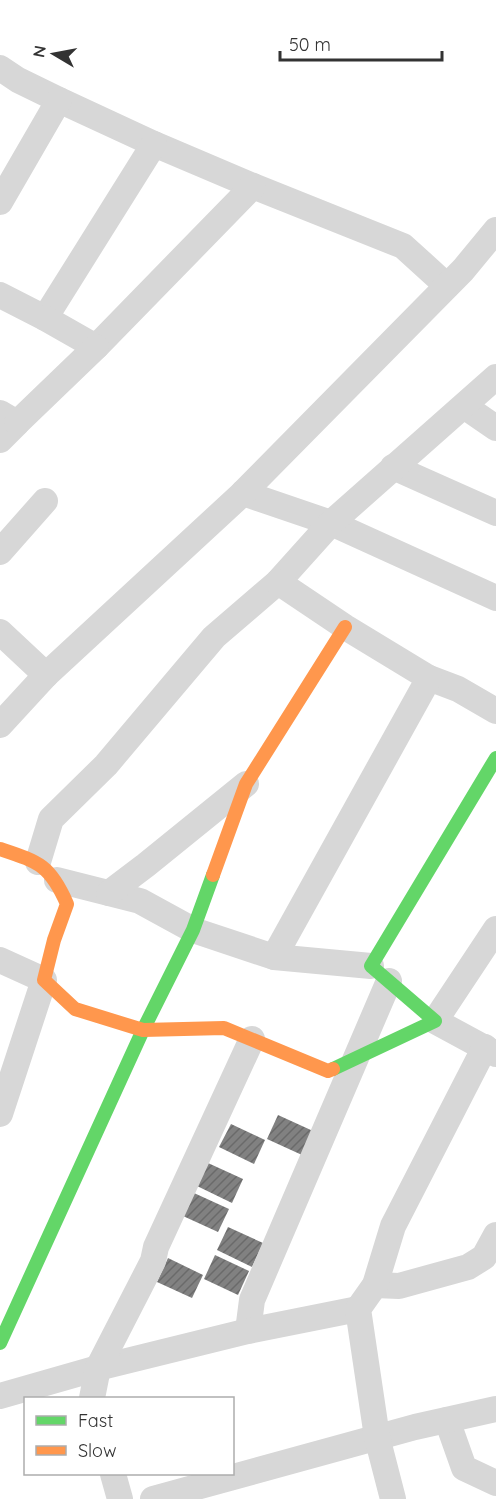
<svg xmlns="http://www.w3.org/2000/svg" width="496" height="1499" font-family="Quicksand,sans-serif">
<defs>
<pattern id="building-hatch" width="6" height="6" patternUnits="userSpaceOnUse" patternTransform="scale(1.5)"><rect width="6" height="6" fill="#818181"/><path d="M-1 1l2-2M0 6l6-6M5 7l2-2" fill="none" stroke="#6a6a6a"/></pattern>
</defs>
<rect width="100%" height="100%" fill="#fff"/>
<g fill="url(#building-hatch)">
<polygon points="278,1115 313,1131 302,1155 267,1139"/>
<polygon points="231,1124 265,1140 254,1164 219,1147"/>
<polygon points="208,1163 243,1179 232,1203 197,1186"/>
<polygon points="194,1193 229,1209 218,1232 183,1216"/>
<polygon points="228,1227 263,1243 252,1267 217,1250"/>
<polygon points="215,1255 249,1271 238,1295 204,1279"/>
<polygon points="168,1258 203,1275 192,1298 157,1282"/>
</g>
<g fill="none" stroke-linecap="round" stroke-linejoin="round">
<g stroke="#d7d7d7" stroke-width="26">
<polyline points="0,68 18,80 59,100 154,144 253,186 403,246 447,286"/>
<polyline points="0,202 59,100"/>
<polyline points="0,295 45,318 154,144"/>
<polyline points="45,318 96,347 253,186"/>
<polyline points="464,406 496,428"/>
<polyline points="0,413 17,423 0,440"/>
<polyline points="17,423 96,347"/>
<polyline points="393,467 496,513"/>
<polyline points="243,493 331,523 496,598"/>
<polyline points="0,552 45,501"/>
<polyline points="0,632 46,675"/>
<polyline points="429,678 458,689 496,711"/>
<polyline points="0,725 46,675 243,493 463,270 496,230"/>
<polyline points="38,862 51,819 106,765 214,637 278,582 331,523 496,377"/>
<polyline points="57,880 140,901 193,930 274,957 371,966"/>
<polyline points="109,893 146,865 246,784"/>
<polyline points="496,929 435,1021 496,1054"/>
<polyline points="274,957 429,678 345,627 278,582"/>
<polyline points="0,960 44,980 0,1114"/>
<polyline points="375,1285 399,1286 468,1267 484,1257 496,1235"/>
<polyline points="248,1331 252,1300 389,981"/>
<polyline points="0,1396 98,1368 248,1331 358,1309"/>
<polyline points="92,1398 98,1368 153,1261 156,1247 252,1039"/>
<polyline points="447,1420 464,1468 496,1483"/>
<polyline points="113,1474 120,1499"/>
<polyline points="153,1499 415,1427 496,1409"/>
<polyline points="393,1499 377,1437 358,1309 375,1285 393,1226 485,1047"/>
</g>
<g stroke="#63d668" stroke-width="14">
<polyline points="333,1069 435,1021 371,966 496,758"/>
<polyline points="0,1343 143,1030 193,930 213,875"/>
</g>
<g stroke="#ff974d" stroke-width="14">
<path d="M0,849C39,862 50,865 67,904L54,940L44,980L75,1009L143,1030L224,1028L328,1071L333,1069"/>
<polyline points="213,875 246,784 345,627"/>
</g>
</g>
<rect x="24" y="1397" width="210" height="78" fill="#ffffff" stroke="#adadad" stroke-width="1.5"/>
<rect x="36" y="1416" width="30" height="9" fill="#63d668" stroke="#adadad" stroke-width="1.5"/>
<text x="78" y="1427" font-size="18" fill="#333333">Fast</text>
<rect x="36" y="1446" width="30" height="9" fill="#ff974d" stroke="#adadad" stroke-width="1.5"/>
<text x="78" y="1457" font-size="18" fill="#333333">Slow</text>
<g transform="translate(54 54) rotate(280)" stroke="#ffffff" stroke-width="4.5" paint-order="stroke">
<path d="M0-4.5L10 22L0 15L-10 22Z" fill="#333333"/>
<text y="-9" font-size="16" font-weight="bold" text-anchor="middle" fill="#333333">N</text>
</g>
<path d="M280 51v9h162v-9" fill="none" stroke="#333333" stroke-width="3"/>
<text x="289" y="51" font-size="18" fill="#333333" stroke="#ffffff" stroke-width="4.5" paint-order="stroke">50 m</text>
</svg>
